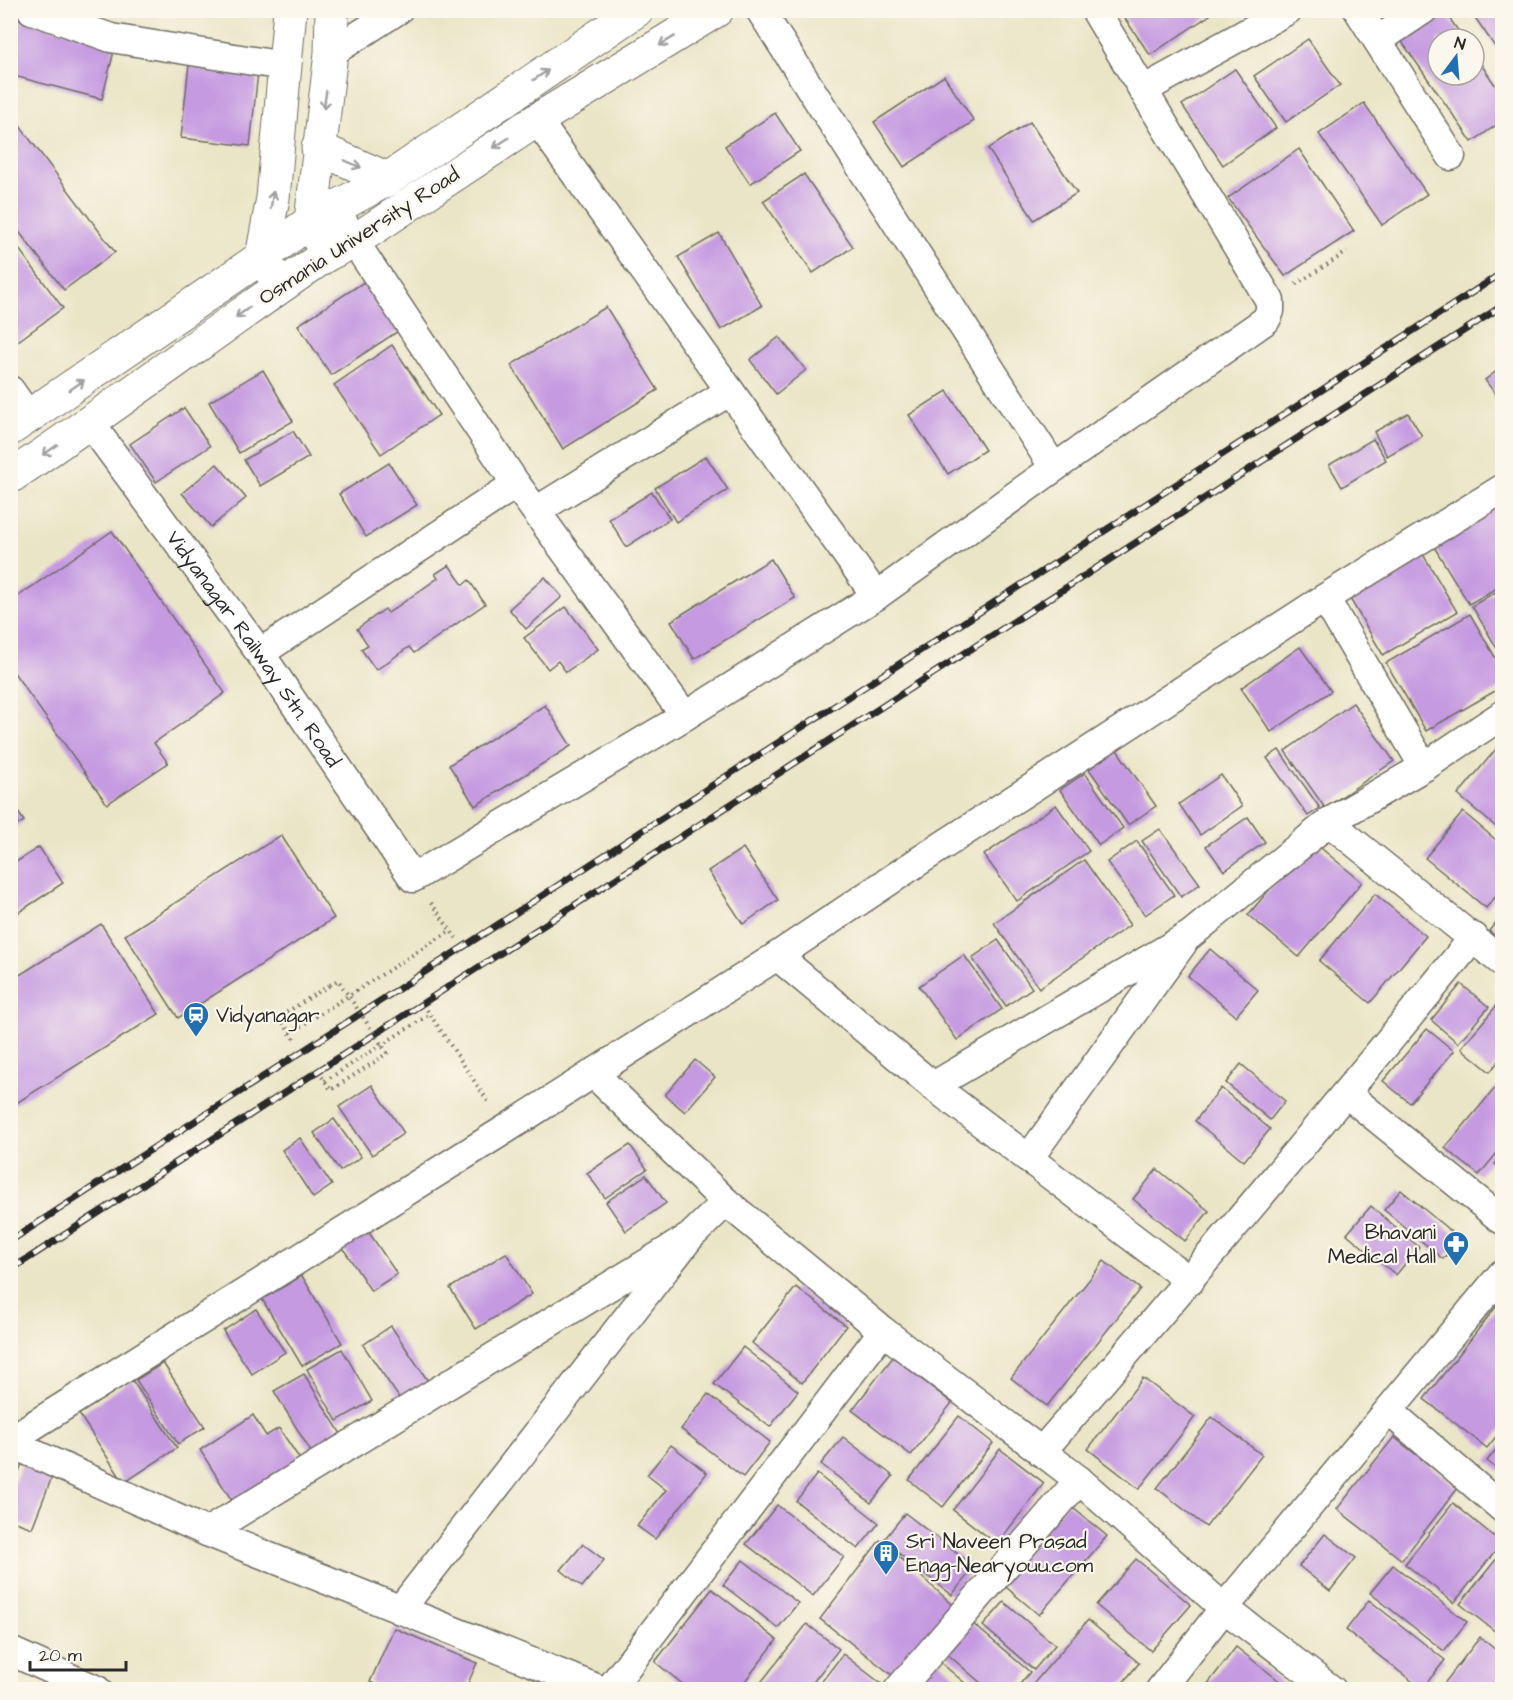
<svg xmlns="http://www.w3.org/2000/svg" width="1513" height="1700" font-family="'Architects Daughter',sans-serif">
<rect width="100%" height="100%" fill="#fbf7ec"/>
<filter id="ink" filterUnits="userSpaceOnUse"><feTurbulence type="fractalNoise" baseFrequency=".0167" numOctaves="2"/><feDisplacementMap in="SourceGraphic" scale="12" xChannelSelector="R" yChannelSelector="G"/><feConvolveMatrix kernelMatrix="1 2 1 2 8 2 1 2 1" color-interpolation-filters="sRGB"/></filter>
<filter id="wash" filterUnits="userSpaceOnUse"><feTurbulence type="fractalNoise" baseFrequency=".008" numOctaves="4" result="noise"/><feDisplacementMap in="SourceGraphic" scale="24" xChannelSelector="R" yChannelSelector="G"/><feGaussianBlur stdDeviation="1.35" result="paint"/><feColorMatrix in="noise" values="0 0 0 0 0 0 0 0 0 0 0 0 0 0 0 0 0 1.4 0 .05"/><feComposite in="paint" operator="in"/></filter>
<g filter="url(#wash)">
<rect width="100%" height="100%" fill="#ebe5c7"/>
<g id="blocks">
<g fill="#c59ae1">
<polygon points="1119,10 1207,10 1210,15 1150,55"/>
<polygon points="1470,10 1502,10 1502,57"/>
<polygon points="1445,12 1464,39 1438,39 1438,75 1474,75 1474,54 1502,95 1502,121 1472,142 1402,42"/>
<polygon points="10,17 116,43 102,99 10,75"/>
<polygon points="1308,39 1340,85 1286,122 1254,76"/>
<polygon points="189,64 258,72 250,146 181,138"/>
<polygon points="1235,69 1276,128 1223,165 1182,105"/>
<polygon points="944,76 974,121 904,167 874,122"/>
<polygon points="1364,103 1427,194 1382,225 1319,134"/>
<polygon points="10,113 115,252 64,290 10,220"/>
<polygon points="775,113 800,151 750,184 725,146"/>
<polygon points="1030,122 1077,193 1034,220 988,149"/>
<polygon points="1299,149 1354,231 1285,276 1228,198"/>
<polygon points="804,174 853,247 813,273 763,201"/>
<polygon points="719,233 762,306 721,330 678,257"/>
<polygon points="10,237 63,308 14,344 10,338"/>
<polygon points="373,276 406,326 331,375 298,325"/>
<polygon points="606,307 658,390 563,449 511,365"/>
<polygon points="779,337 806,370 776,394 750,360"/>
<polygon points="392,345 439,415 381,454 334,385"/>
<polygon points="1502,367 1502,403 1485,380"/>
<polygon points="263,370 293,421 239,453 209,402"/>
<polygon points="947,391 985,450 948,474 909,415"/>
<polygon points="184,408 210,446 156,482 130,444"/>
<polygon points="1408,413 1422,436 1387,456 1374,432"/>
<polygon points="293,431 309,457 260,486 244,460"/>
<polygon points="1373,439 1386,460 1342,487 1329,465"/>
<polygon points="706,456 728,490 676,522 655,488"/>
<polygon points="389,463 417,505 366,537 339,494"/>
<polygon points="217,464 246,498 211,527 182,493"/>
<polygon points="652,492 670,519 626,547 609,519"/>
<polygon points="1502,501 1502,585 1469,604 1431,542"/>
<polygon points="112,531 225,693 154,743 168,763 107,804 10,667 10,602"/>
<polygon points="1420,549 1457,612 1383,655 1346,592"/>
<polygon points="771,559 795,598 694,659 671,621"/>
<polygon points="449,565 463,585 469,580 485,604 414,653 409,647 376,670 361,649 368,645 357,629 385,609 388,613 438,578 435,574"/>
<polygon points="545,577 562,597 526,629 509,609"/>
<polygon points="1502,588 1502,657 1472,606"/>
<polygon points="566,607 598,649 566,672 558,661 548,669 524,638"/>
<polygon points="1470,614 1502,669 1502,687 1426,731 1386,663"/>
<polygon points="1300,647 1331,691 1271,732 1241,688"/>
<polygon points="1353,703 1394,761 1325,808 1285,751"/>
<polygon points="545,705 571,746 475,806 449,765"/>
<polygon points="1501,743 1502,744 1502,832 1458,795"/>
<polygon points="1117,750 1156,806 1128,825 1089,769"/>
<polygon points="1279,750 1320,808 1308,816 1267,758"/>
<polygon points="1085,773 1123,828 1099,845 1060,790"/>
<polygon points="1221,775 1242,806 1200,835 1179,804"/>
<polygon points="10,800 24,821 10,830"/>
<polygon points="1056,805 1089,851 1017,901 984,855"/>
<polygon points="1463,812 1502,845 1502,889 1486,908 1425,858"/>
<polygon points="1248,817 1265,842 1224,871 1206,846"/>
<polygon points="1160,829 1200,884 1181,897 1142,841"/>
<polygon points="281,835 334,918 178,1018 125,935"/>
<polygon points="1311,840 1362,882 1299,957 1248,915"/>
<polygon points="1137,841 1174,895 1145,915 1107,862"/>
<polygon points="39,847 63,883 10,918 10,866"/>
<polygon points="743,848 778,900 743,924 708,871"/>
<polygon points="1084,860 1130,925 1039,988 994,923"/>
<polygon points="1375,894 1426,936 1370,1003 1319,961"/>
<polygon points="1502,915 1502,942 1489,931"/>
<polygon points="101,924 159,1014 10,1107 10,981"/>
<polygon points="998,940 1032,988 1006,1006 972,958"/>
<polygon points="1210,949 1258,990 1236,1016 1188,976"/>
<polygon points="964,955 1002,1009 957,1040 919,986"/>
<polygon points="1461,984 1489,1007 1458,1043 1431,1020"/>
<polygon points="1502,999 1502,1057 1490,1072 1461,1048"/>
<polygon points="1427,1029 1454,1051 1410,1103 1383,1081"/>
<polygon points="695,1060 715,1077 685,1112 665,1095"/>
<polygon points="1241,1064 1285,1101 1270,1120 1226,1083"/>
<polygon points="372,1085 404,1133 372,1155 339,1107"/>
<polygon points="1496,1087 1502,1093 1502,1147 1479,1175 1445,1148"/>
<polygon points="1221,1088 1270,1129 1244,1161 1195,1121"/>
<polygon points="334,1119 361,1157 340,1171 314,1133"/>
<polygon points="300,1138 332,1185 313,1198 282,1150"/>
<polygon points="630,1145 647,1169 605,1198 587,1173"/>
<polygon points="1502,1155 1502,1170 1495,1164"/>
<polygon points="1157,1169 1209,1211 1185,1241 1133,1199"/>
<polygon points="646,1175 666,1203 626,1231 606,1202"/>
<polygon points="1401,1190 1460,1239 1443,1259 1384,1210"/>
<polygon points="1371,1206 1419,1247 1396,1275 1347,1234"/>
<polygon points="366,1228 397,1274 371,1291 341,1245"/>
<polygon points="506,1253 532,1294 476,1329 450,1288"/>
<polygon points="1104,1261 1140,1289 1047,1406 1011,1378"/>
<polygon points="302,1276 342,1343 302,1366 262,1299"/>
<polygon points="796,1287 846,1326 802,1383 752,1343"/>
<polygon points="1499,1303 1502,1305 1502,1429 1487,1448 1424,1399"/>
<polygon points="256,1309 285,1352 252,1374 223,1331"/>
<polygon points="391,1326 428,1381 400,1399 363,1345"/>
<polygon points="743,1347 798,1391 770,1427 714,1384"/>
<polygon points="342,1349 372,1401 337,1421 307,1369"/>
<polygon points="893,1357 952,1403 911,1455 852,1410"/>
<polygon points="163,1363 205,1427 178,1444 136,1380"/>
<polygon points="304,1374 341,1434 311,1452 274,1391"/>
<polygon points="1143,1378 1195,1417 1139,1489 1088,1449"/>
<polygon points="132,1380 177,1448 124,1483 79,1414"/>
<polygon points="708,1394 770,1442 743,1477 681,1429"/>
<polygon points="253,1415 266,1436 279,1428 303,1464 234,1504 200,1450"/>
<polygon points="959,1416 993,1443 943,1507 909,1480"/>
<polygon points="1212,1417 1262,1455 1206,1527 1157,1488"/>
<polygon points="843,1437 893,1476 871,1503 821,1464"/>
<polygon points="1394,1437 1458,1488 1402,1560 1337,1509"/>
<polygon points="1502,1442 1502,1473 1487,1461"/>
<polygon points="671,1445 707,1473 655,1539 637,1526 666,1490 647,1475"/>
<polygon points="1000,1449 1044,1483 997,1544 953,1510"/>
<polygon points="22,1464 52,1477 32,1528 10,1520 10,1492"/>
<polygon points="817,1474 879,1523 858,1549 796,1501"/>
<polygon points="1067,1503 1107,1536 1039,1615 1000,1582"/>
<polygon points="1453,1503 1502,1543 1454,1603 1405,1564"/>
<polygon points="777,1505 844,1557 813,1596 746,1544"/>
<polygon points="905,1513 974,1567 952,1595 883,1541"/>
<polygon points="1325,1534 1356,1558 1330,1591 1299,1566"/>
<polygon points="880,1540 960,1611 901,1682 820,1619"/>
<polygon points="583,1544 604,1560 582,1587 561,1570"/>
<polygon points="1502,1552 1502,1624 1496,1632 1460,1604"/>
<polygon points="1136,1559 1191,1605 1151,1651 1096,1605"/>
<polygon points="743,1560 798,1603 778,1628 723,1585"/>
<polygon points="1393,1565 1467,1622 1444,1651 1370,1593"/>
<polygon points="712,1589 777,1640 738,1690 690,1690 655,1662"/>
<polygon points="1369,1600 1445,1660 1422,1689 1346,1630"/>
<polygon points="1004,1602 1055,1645 1034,1670 983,1626"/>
<polygon points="965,1617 1030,1672 1015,1690 989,1690 939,1647"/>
<polygon points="1088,1620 1139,1663 1117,1690 1028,1690"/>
<polygon points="807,1624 839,1649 807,1690 755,1690"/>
<polygon points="394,1628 477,1663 465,1690 387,1690 370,1682"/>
<polygon points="1480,1637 1502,1655 1502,1690 1439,1690"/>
<polygon points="1236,1647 1291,1690 1203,1690"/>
<polygon points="843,1654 884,1686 881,1690 815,1690"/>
<polygon points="934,1657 973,1690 908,1690"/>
</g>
</g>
</g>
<g filter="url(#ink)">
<use href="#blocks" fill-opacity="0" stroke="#6e6c62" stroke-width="1.5"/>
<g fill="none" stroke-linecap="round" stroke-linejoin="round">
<g stroke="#6e6c62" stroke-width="31">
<g id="minor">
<polyline points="32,10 111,38 284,66"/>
<polyline points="760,10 1054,468"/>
<polyline points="1358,10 1451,156"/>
<polyline points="1378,40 1423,10"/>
<polyline points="331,53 398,10"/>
<polyline points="1143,90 1288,10"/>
<polyline points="537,120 876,596"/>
<polyline points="335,207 354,241 516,484 685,716"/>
<polyline points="10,390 30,418"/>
<path id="s1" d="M90,423L260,653L413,878L685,716L876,596L1054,468L1266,320L1270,311V301L1095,10"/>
<polyline points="536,511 730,391"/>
<polyline points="1325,598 1424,767"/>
<polyline points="260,653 516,484"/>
<polyline points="1329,822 1502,962"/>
<polyline points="777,956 933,1086 1190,1281"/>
<polyline points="593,1073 726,1202 883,1331 1079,1480 1224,1608 1332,1690"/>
<polyline points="933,1086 1190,935 1329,822 1424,767 1502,715"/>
<polyline points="1347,1094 1502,1220"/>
<polyline points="1029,1158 1183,943"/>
<polyline points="1389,1411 1502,1508"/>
<polyline points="10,1440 506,1129 777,956 922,859 1325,598 1502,489"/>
<polyline points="10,1443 207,1532 601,1690"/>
<path d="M1041,1452C1188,1283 1332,1111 1474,937"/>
<polyline points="207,1532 690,1237"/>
<polyline points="400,1610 690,1237 726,1202"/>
<polyline points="10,1651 97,1690"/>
<polyline points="609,1690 883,1331"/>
<polyline points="898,1690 1079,1480"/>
<polyline points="1160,1690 1224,1608 1502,1274"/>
</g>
</g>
<g stroke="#6e6c62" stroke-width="35">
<g id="secondary">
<polyline points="326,255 354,241 537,120 717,10"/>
<polyline points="262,257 311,221 388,179 637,10"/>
</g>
</g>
<g stroke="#6e6c62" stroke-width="35">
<g id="primary">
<polyline points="318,148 388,179"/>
<polyline points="274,276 262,257 273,198 290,10"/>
<polyline points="10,429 262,257"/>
<path d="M10,477C117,405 220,328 326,255L311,221L331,53L332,10"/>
</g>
</g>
<g stroke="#6e6c62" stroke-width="4" stroke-dasharray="1.5 4.5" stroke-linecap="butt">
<polyline points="1296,284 1347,252"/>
<polyline points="431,903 456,938"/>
<polyline points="427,1010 489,1103"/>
<polyline points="290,1033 450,931"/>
<polyline points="294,1039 279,1017 330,985"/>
<polyline points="322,1077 331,1090 379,1059"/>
<polyline points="325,1081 430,1014"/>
</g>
<use href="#minor" stroke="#fff" stroke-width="28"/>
<use href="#secondary" stroke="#fff" stroke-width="33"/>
<use href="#primary" stroke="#fff" stroke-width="33"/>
<g stroke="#2b2b2b" stroke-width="7">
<g id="rail">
<polyline points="10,1241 1502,273"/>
<polyline points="10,1270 1502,306"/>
</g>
</g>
<use href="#rail" stroke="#fbf7ec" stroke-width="4.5" stroke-dasharray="14" stroke-linecap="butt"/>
<polyline stroke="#6e6c62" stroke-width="4" stroke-dasharray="1.5 4.5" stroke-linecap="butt" points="330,985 338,980 387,1053 379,1059"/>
</g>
<defs><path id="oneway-shaft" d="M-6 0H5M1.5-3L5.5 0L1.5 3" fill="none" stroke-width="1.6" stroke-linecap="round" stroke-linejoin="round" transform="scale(1.5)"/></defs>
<g stroke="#a0a0a0">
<use href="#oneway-shaft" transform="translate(667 41) rotate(149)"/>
<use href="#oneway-shaft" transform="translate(541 75) rotate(-34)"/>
<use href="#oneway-shaft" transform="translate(325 100) rotate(98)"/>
<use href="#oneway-shaft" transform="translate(501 143) rotate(147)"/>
<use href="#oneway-shaft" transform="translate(353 164) rotate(24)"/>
<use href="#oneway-shaft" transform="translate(272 200) rotate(-82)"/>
<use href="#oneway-shaft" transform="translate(243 312) rotate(144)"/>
<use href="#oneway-shaft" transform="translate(77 385) rotate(-35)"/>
<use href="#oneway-shaft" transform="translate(50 450) rotate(146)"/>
</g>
</g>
<defs>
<g id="station-pin" transform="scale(1.35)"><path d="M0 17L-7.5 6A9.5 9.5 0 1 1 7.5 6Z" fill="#1f6fb2" stroke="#fbf7ec"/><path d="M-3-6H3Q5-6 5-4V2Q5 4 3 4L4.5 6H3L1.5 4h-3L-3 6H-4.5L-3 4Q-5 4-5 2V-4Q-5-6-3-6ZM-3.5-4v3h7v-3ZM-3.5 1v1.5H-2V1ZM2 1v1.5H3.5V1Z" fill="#fff"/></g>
<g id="pharmacy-pin" transform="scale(1.35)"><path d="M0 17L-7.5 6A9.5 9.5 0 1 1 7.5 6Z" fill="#1f6fb2" stroke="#fbf7ec"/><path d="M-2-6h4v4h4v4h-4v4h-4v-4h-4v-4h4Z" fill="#fff"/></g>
<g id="building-pin" transform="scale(1.35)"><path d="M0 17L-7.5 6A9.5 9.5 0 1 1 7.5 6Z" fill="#1f6fb2" stroke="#fbf7ec"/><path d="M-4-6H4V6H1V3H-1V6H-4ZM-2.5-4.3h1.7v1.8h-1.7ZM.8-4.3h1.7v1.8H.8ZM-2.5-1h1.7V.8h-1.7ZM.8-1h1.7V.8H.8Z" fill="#fff"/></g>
</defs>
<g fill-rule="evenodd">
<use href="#station-pin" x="196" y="1015"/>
<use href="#pharmacy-pin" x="1456" y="1244"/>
<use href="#building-pin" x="886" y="1553"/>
</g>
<g text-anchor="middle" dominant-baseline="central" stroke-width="4.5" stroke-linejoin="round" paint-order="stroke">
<g font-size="21" fill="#2b2b2b" stroke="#fbf7ec">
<text transform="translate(359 236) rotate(-33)">Osmania University Road</text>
<text stroke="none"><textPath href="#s1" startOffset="279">Vidyanagar Railway Stn. Road</textPath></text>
</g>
<g font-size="21" fill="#2b2b2b" stroke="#fbf7ec" text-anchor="start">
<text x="216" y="1015">Vidyanagar</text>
<text x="1436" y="1232" text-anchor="end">Bhavani<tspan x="1436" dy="24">Medical Hall</tspan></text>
<text x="906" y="1541">Sri Naveen Prasad<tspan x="906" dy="24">Engg-Nearyouu.com</tspan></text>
</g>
</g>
<rect width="1513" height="1700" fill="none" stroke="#fbf7ec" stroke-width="36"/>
<g transform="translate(1456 57) rotate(16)"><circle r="28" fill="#fbf7ec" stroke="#a8a59f" stroke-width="1.5"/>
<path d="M0-4.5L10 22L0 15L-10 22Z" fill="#1f6fb2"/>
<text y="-9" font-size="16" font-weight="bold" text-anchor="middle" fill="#2b2b2b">N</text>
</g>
<path d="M30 1661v9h96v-9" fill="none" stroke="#2b2b2b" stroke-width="3"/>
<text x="39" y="1661" font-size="18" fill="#2b2b2b" stroke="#fbf7ec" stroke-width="4.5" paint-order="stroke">20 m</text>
</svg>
